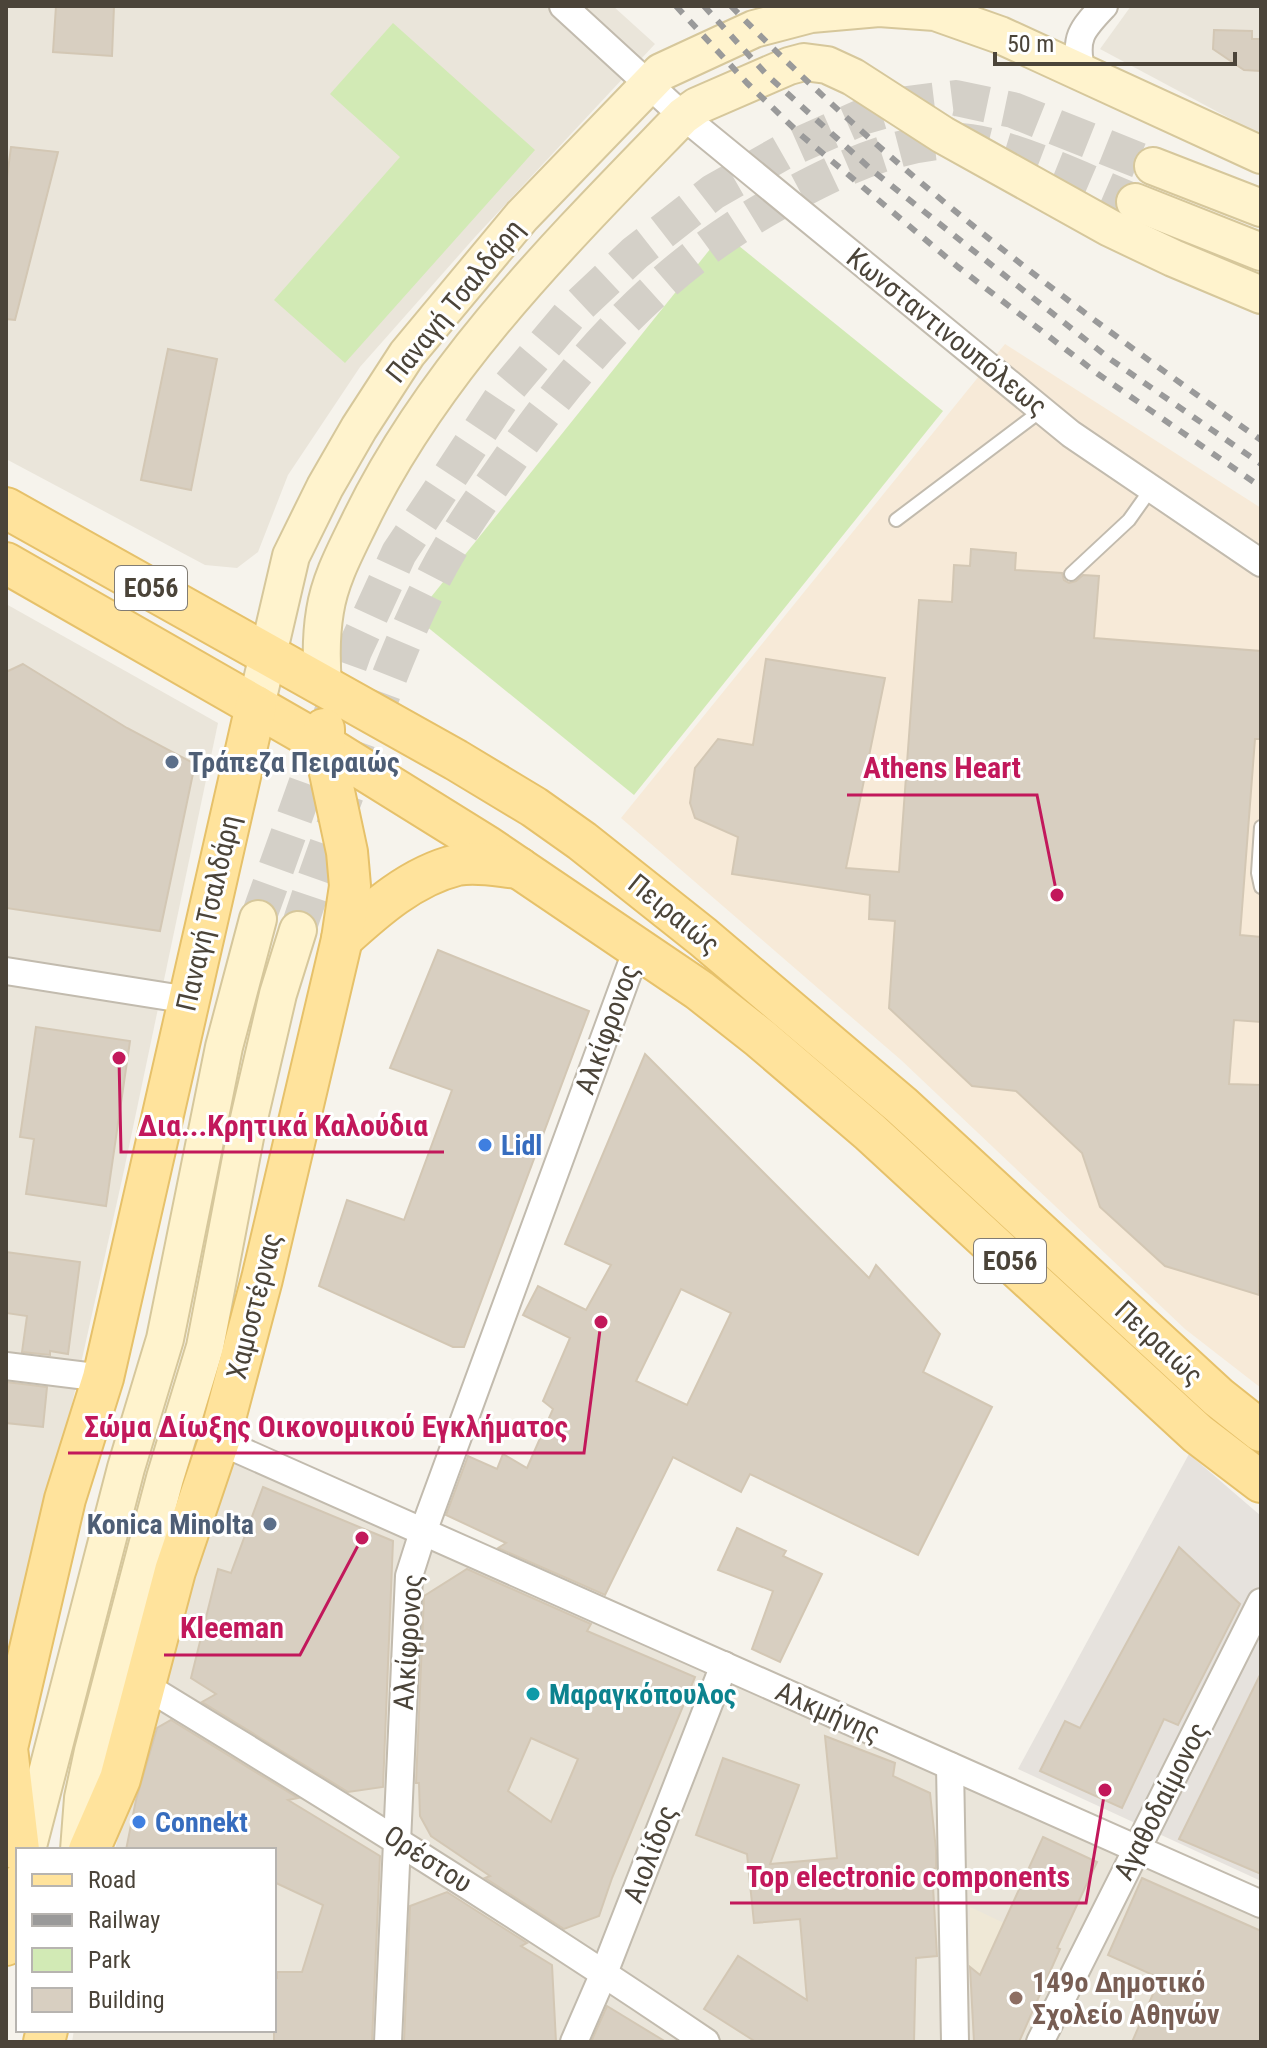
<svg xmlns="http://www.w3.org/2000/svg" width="1267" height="2048" font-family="'Roboto Condensed',sans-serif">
<rect width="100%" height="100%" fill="#f6f3ec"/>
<g fill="#eae5da">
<polygon points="6,6 613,6 655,44 475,237 360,367 288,475 258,552 237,568 205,565 6,459"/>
<polygon points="1131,6 1261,6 1261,135 1100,49"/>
<polygon points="6,604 218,723 123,1175 6,1700"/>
<polygon points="233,1461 1261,1914 1261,2042 72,2042 74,2030 274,2030 274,1850 115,1850 144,1723"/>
</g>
<polygon fill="#f7ead8" points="1005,344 1261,508 1261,1388 1185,1329 901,1060 621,818"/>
<polygon fill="#e6e2dd" points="1189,1454 1261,1516 1261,1881 1018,1769"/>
<polygon fill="#efe8d6" points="970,1907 1060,1949 1019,2042 974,2042 969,1967"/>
<g fill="#d2eab5">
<polygon points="393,23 535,150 345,363 274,300 400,157 330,94"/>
<polygon points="723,233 943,411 634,795 415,617"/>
</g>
<g fill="#d8cfc1" stroke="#d3c7b4" stroke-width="2" fill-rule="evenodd">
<polygon points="56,6 114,6 112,56 53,52"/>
<polygon points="1214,30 1252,31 1252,39 1261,39 1260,71 1244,70 1213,49"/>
<polygon points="11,147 58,152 15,320 6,319 6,185"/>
<polygon points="168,349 217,359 191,490 141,480"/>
<polygon points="971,549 1016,553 1015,570 1062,573 1064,580 1069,583 1076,581 1083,575 1099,576 1094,638 1261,651 1261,739 1255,739 1240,935 1261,937 1261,1022 1234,1020 1229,1084 1261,1085 1259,1295 1165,1266 1100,1207 1082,1153 1016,1091 972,1086 889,1008 895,921 869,919 870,895 732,874 738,837 695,818 690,803 695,768 718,739 753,745 766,659 885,678 846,868 899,872 919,600 952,602 954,565 970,566"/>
<polygon points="23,664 127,728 195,764 160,931 6,908 6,672"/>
<polygon points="438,950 589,1011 464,1347 453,1347 319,1286 347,1200 404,1220 452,1090 390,1068"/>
<polygon points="36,1027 130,1041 106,1206 26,1194 34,1139 20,1137"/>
<path d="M645,1054L869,1278L876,1265L940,1334L923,1372L992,1407L918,1555L750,1474L741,1492L673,1457L605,1595L498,1548L506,1543L446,1515L468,1456L497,1469L503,1454L527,1468L553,1409L543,1401L570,1338L523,1315L538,1286L586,1310L611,1265L565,1244ZM681,1289L731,1313L687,1405L636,1381Z"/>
<polygon points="6,1252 80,1262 68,1354 50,1351 50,1355 22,1352 27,1316 6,1313"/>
<polygon points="6,1382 47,1387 43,1427 6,1423"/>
<polygon points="263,1487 393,1541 383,1787 348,1792 202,1702 216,1694 191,1678 218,1569 231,1573"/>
<polygon points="737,1528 786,1551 783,1556 822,1574 780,1662 752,1649 773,1591 718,1570"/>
<polygon points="1179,1547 1240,1604 1178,1725 1164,1719 1122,1808 1040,1771 1065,1721 1080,1728"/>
<path d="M467,1569L591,1624L587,1631L695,1677L612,1878L599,1916L564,1929L485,1878L490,1876L431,1836L420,1816L419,1783H416L424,1596ZM531,1738L578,1759L551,1822L508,1791Z"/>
<polygon points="1261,1673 1261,1874 1179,1839"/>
<polygon points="171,1720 298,1798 288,1800 380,1856 372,2042 274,2042 274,1978 277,1978 277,1972 302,1972 323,1905 274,1882 274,1850 126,1850 136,1800 157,1728"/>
<polygon points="825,1736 895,1763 893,1776 930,1793 936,1850 936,1868 932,1869 937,1956 916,1958 914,2042 756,2042 704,2009 738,1956 807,2000 800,1919 754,1923 747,1854 696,1835 723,1758 799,1785 770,1864 837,1858"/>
<polygon points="1043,1837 1097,1862 1057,1948 1060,1949 1019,2042 974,2042 970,1967 980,1975"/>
<polygon points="1142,1878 1261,1931 1261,2042 1132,2042 1160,1978 1108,1955"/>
<polygon points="447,1892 527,1943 521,1946 552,1965 556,2042 404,2042 410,1906"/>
<polygon points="607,2006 666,2042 591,2042"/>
</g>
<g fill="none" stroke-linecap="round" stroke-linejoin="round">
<g stroke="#d4d0c8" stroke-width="36" stroke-dasharray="36 18" stroke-linecap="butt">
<polyline points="258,919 354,651 399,553 509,387 572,312 635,253 713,192 783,152 862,117 907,104 956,98 1013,110 1153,166"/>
<path d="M298,930C316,875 336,821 356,767C379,702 402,639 434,577C452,542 476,507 499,475C575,364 657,270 775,204C831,173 890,143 954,141C998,139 1092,185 1135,202"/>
</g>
<g stroke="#c2bbae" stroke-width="16">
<g id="lane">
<polyline points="896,520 1042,410"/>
<polyline points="1071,574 1129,520 1151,489"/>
<polyline points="1261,827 1258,873 1261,887"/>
</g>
</g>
<g stroke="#c2bbae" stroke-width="30">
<g id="street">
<polyline points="563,6 683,116 1071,434 1261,563"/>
<path d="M1082,72C1073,38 1082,29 1104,6"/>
<polyline points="6,971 189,1000"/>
<polyline points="6,1366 103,1378"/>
<polyline points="219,1441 1261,1904"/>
<path d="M144,1685C334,1801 522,1917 706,2042"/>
<polyline points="950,1766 955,2042"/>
<polyline points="388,2042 409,1576 423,1532 638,946"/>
<polyline points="574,2042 604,1973 724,1665"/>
<polyline points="1040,2042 1261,1602"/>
</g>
</g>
<g stroke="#d6c79b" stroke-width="40">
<g id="secondary">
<polyline points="1153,166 1261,208"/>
<polyline points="1135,202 1261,252"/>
<path d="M323,684C321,659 321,635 325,611C330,579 346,550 360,521C435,366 564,239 683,116L697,106L789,66L804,62L827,65L853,77L943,135L1110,228L1173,258L1261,295"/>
<polyline points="256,706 291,556 325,487 359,428 407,354 522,216 661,72 754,29 811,14 879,8 935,12 1000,35 1261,155"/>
<polyline points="27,1850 126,1468 165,1339 224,1047 258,919"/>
<polyline points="79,1850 83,1798 93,1751 165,1478 205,1347 247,1127 278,994 298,930"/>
</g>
</g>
<g stroke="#e6c16a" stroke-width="44">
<g id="primary">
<polyline points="6,508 456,760 534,807 582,841 703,937 901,1105 1218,1397 1261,1431"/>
<polyline points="6,563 324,745 488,847 699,990 760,1038 870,1132 1198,1434 1261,1482"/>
<path d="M342,939C375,909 412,876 457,865C477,861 498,866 519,868"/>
<polyline points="19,1850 7,1748 65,1499 103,1378 256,706"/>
<polyline points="89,1850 120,1779 175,1571 219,1441 262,1279 342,939 350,886 347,852 324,745 324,729"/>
<polyline points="6,1945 18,1886"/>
<polyline points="44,2042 47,2030"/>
</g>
</g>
<use href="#lane" stroke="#fff" stroke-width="12"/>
<use href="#street" stroke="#fff" stroke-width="26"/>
<use href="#secondary" stroke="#fff3cd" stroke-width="36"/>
<use href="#primary" stroke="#ffe39c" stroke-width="40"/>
<g stroke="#9a9a9a" stroke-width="6" stroke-dasharray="10 10" stroke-linecap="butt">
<polyline points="676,6 747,83 801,135 958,267 1098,374 1261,487"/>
<polyline points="704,6 767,75 873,171 1110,359 1261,464"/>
<path d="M731,6C892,172 1072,308 1261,440"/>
</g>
</g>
<g fill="#5c6f8a" stroke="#fff" stroke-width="3">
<circle cx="172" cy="762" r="8"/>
<circle cx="270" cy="1524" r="8"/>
</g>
<g fill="#3f7fe0" stroke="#fff" stroke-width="3">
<circle cx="485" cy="1145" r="8"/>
<circle cx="139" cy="1822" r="8"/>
</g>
<circle fill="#0f9aa8" stroke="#fff" stroke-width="3" cx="533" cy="1694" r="8"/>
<circle fill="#8d6e63" stroke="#fff" stroke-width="3" cx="1016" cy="1998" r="8"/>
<g text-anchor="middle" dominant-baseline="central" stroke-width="6" stroke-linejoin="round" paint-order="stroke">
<g fill="#fff" stroke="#817c74" stroke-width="2">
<rect x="115" y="566" width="72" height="44" rx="6"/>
<rect x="974" y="1239" width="72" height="44" rx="6"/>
</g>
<g font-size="26" font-weight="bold" fill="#4b4439">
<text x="151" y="588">ΕΟ56</text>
<text x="1010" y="1261">ΕΟ56</text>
</g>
<g font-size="28" fill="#4b4439" stroke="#fff">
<text transform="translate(455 301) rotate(-51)">Παναγή Τσαλδάρη</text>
<text transform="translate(947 332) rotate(39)">Κωνσταντινουπόλεως</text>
<text transform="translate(208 913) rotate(-77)">Παναγή Τσαλδάρη</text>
<text transform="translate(674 914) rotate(39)">Πειραιώς</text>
<text transform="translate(607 1029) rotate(-70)">Αλκίφρονος</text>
<text transform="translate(254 1306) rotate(-76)">Χαμοστέρνας</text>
<text transform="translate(1159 1343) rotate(43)">Πειραιώς</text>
<text transform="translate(408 1642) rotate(-86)">Αλκίφρονος</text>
<text transform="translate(828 1712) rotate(24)">Αλκμήνης</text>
<text transform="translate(1161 1801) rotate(-63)">Αγαθοδαίμονος</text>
<text transform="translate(650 1854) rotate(-69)">Αιολίδος</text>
<text transform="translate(428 1859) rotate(33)">Ορέστου</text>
</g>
<g font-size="28" font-weight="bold" fill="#4e5e75" stroke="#fff" text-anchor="start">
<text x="188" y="762">Τράπεζα Πειραιώς</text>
<text x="254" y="1524" text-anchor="end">Konica Minolta</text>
</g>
<g font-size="28" font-weight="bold" fill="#366cbe" stroke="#fff" text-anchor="start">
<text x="501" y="1145">Lidl</text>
<text x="155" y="1822">Connekt</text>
</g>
<g font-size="28" font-weight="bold" fill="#0d838f" stroke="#fff" text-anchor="start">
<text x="549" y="1694">Μαραγκόπουλος</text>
</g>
<g font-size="28" font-weight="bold" fill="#785e54" stroke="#fff" text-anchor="start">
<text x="1032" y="1982">149ο Δημοτικό<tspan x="1032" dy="32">Σχολείο Αθηνών</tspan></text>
</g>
</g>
<path fill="none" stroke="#c2185b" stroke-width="3" d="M1057 895L1037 795H847M119 1058L121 1152H444M601 1322L584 1453H68M362 1538L300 1655H164M1105 1790L1086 1903H730"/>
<g fill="#c2185b" stroke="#fff" stroke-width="3">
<circle cx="1057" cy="895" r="8"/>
<circle cx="119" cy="1058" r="8"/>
<circle cx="601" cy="1322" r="8"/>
<circle cx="362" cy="1538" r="8"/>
<circle cx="1105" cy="1790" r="8"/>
</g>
<g font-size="30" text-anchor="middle" font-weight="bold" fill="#c2185b" stroke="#fff" stroke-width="6" stroke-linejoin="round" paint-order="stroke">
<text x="942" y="778">Athens Heart</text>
<text x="283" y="1136">Δια...Κρητικά Καλούδια</text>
<text x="326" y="1437">Σώμα Δίωξης Οικονομικού Εγκλήματος</text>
<text x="232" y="1638">Kleeman</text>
<text x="908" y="1887">Top electronic components</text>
</g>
<rect width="1267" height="2048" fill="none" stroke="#4b4439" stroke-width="16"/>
<rect x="16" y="1848" width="260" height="184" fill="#ffffff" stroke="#b7b4b0" stroke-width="2"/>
<rect x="32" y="1874" width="40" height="12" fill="#ffe39c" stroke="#b7b4b0" stroke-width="2"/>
<text x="88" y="1888" font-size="24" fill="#4b4439">Road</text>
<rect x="32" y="1914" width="40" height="12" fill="#9a9a9a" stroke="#b7b4b0" stroke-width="2"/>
<text x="88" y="1928" font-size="24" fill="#4b4439">Railway</text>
<rect x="32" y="1948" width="40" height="24" fill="#d2eab5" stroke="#b7b4b0" stroke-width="2"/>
<text x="88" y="1968" font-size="24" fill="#4b4439">Park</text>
<rect x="32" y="1988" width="40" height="24" fill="#d8cfc1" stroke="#b7b4b0" stroke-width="2"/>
<text x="88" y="2008" font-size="24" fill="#4b4439">Building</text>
<path d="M995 52v12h240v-12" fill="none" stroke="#4b4439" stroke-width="4"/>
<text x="1007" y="52" font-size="24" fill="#4b4439" stroke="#ffffff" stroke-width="6" paint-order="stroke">50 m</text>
</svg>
